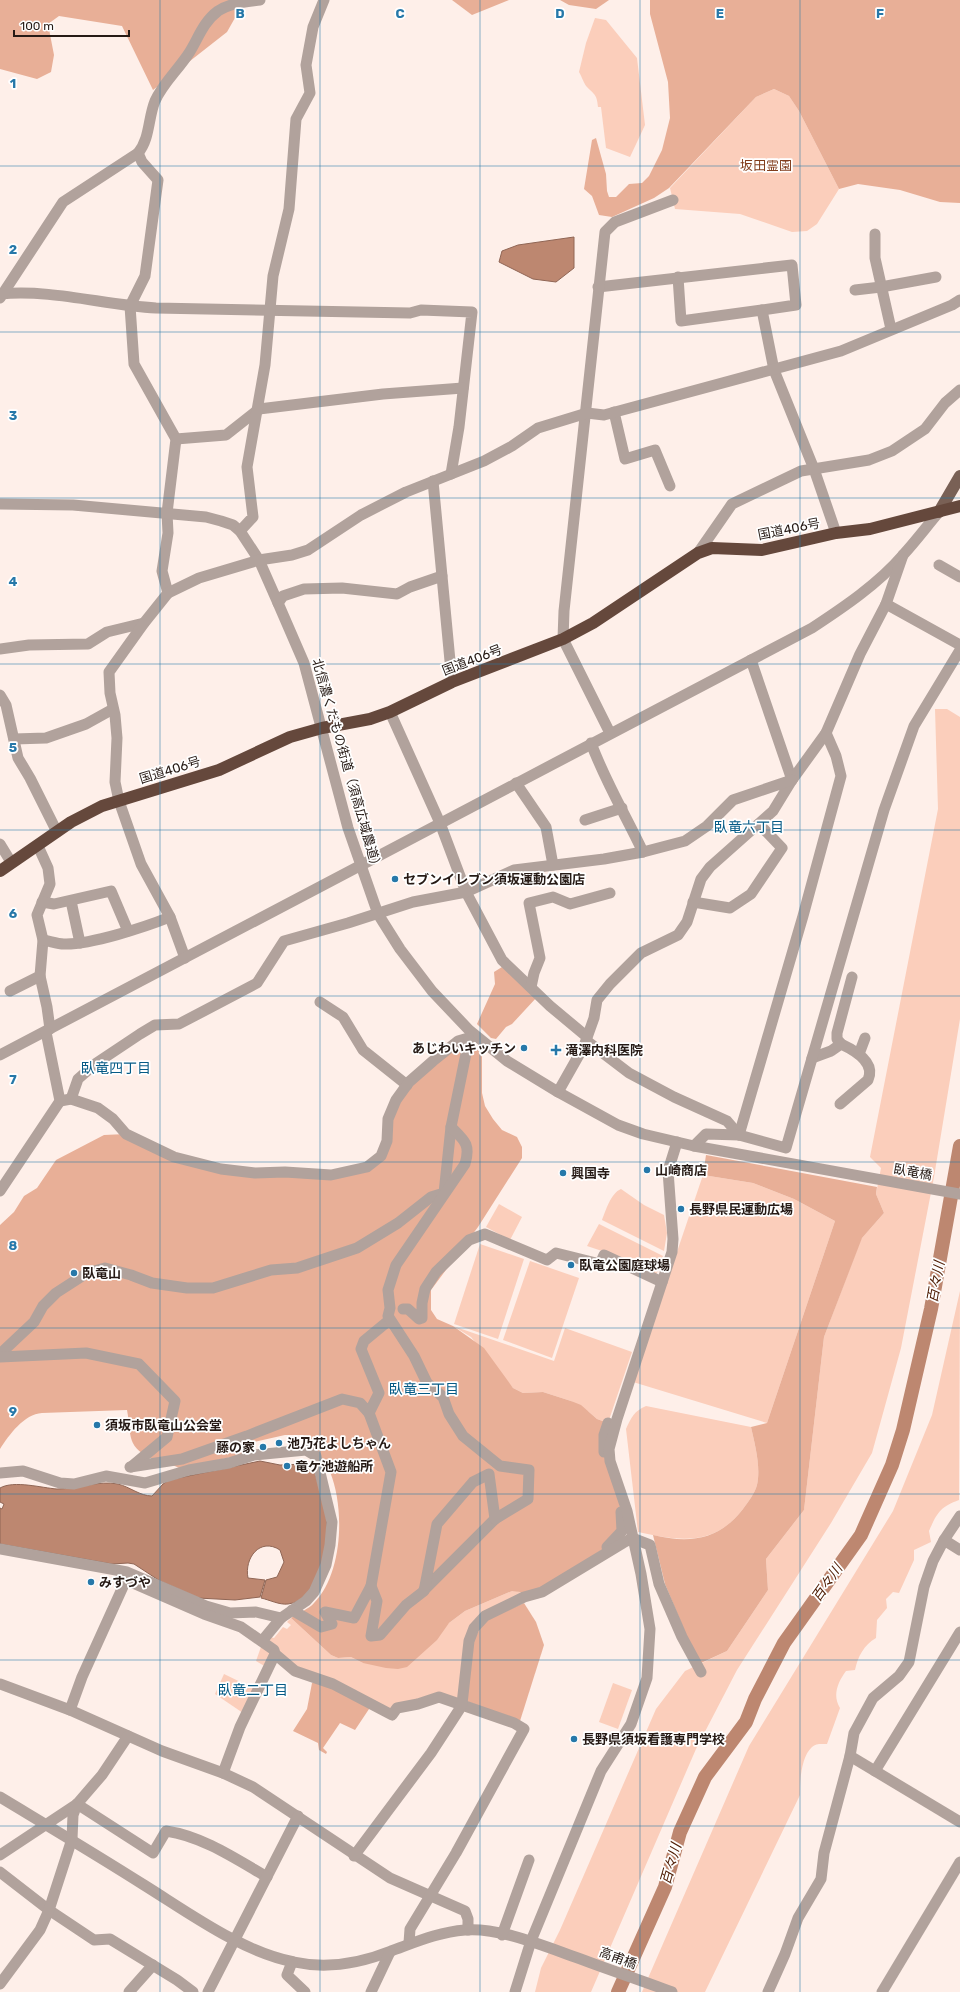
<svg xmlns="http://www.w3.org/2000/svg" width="960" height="1992" font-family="Rubik,'Noto Sans JP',sans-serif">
<rect width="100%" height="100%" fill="#feefe9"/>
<g fill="#fbcebb">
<path d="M595,18L606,20L637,58L645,125L630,157L606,148L601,107H598C597,95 595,95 587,87C584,84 582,77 579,72L586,43Z"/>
<polygon points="774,89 789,96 799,111 839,189 817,224 807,231 792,232 740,214 675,209 670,188 756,97"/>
<polygon points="935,709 947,709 960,717 960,1019 934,1177 901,1348 872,1453 831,1523 737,1670 696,1749 591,1992 535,1992 541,1968 560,1930 656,1709 685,1671 727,1651 768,1590 766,1559 804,1510 824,1337 861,1239 884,1213 876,1194 881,1168 870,1157 938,809"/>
<polygon points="703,1175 753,1183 794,1199 835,1221 767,1423 633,1382"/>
<path d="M621,1189L644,1205L664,1215L667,1233L664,1251L602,1220C606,1210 611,1193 621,1189Z"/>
<polygon points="499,1204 522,1217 510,1240 486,1227"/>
<polygon points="599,1224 663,1256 656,1275 620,1257 587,1246"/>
<polygon points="480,1244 524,1259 498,1339 454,1324"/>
<polygon points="530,1261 579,1278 552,1358 503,1340"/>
<path d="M960,1291L959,1500C940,1507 937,1513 929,1531L931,1542L914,1550V1560L899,1593L893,1592L886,1599L887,1608L877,1620L876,1638C864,1645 858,1656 855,1670L846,1671C838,1682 832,1695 840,1708L827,1744C822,1744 816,1743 812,1747C801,1757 800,1780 800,1795L705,1992H642L749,1746L893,1511L932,1415Z"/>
<polygon points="453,1326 554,1361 565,1328 632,1352 608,1423 597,1419 589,1412 571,1401 543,1392 523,1393 513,1388 471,1337"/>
<path d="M646,1406L751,1427C755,1445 761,1467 757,1485C755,1493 748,1502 743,1509C714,1547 679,1541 638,1532L626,1429C631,1418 634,1411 646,1406Z"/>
<polygon points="514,1590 520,1592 524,1595 460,1700 439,1695 392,1712 296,1669 268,1641 270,1637 274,1638 283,1627 287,1629 291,1625 287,1622 291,1618 331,1655 338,1658 351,1657 363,1663 449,1623 465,1611"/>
<polygon points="262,1644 274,1652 266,1667 256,1661"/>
<polygon points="224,1674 255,1689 243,1713 215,1694"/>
<polygon points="613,1683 632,1690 618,1729 599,1722"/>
</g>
<g fill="#e8af97">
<polygon points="0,0 245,0 227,32 153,90 122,26 59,16 48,24 54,55 51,72 37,79 0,69"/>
<polygon points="452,0 509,0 472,15"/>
<polygon points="560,0 609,0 596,9 569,5"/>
<polygon points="650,0 960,0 960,203 940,202 900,190 858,184 839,189 799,111 789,96 774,89 756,97 669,188 654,198 612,217 599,215 592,196 584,189 592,140 596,138 606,174 607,191 609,197 616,197 629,184 642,183 649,176 662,150 670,118 668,82 650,14"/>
<polygon points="502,967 537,997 512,1024 506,1027 496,1039 491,1038 477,1024 495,984 494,972"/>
<path d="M458,1041C469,1043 478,1046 482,1057V1093L485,1106L493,1119L502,1130L517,1137L522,1147V1158L478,1227L431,1290V1310L437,1319L453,1326L484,1348L513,1388L523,1393L543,1392L571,1401L581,1405L597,1419L608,1423L623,1527L611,1544L552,1582L524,1595L520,1592L512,1591L465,1611L449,1623L437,1640L407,1667L398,1669L386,1668L363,1663L351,1657L338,1658L331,1655L291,1618C298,1613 309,1609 314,1603C343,1574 345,1508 330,1472C327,1462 320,1458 313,1451C309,1446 308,1440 303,1435H285L254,1442L251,1453L179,1468C171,1463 164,1464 156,1460C125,1448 132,1436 127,1410L42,1413C24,1414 9,1435 0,1449V1225L14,1212L24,1196L37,1188L56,1160L104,1135L126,1134L221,1169L331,1175L381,1156L396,1100Z"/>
<path d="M706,1155L877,1187L876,1194L884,1213L862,1238L824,1337L804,1510L766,1559L768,1590L727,1651L701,1663L690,1644L665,1584L653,1535C690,1544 719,1540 743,1509C748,1502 755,1493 757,1485C761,1467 755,1445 751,1427L767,1423L835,1221L794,1199L753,1183L703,1175Z"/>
<polygon points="524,1603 536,1622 544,1645 520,1721 466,1701 471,1646 484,1621"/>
<polygon points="312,1683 321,1683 371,1706 355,1730 340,1723 323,1748 327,1752 326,1754 319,1750 318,1743 293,1731 307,1709"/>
</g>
<g fill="#bd8770" stroke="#906655">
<polygon points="574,237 574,268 556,282 533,279 499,262 502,251 518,245"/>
<path d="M260,1461L280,1465L307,1464L312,1467L315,1472C319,1488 326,1506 327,1523C328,1548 319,1601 288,1604C279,1605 270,1600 261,1598L266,1580L277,1577L284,1562L280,1550C260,1537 244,1558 248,1578L265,1580L260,1597L235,1600L198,1598L160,1581L134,1564L128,1563L112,1564L0,1544V1508L2,1509L4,1504L0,1502V1488C14,1480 42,1488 57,1489C77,1489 99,1480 118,1484C130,1487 140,1496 152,1496L163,1484L169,1480Z"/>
</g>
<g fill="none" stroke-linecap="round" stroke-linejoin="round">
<polyline stroke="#bd8770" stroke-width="14" points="618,1992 665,1887 680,1832 705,1777 746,1722 755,1699 784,1643 861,1535 892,1465 903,1430 931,1309 960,1146"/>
<g stroke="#b1a29c" stroke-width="11">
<polyline points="138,153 142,162 158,180 145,276 130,306 134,364 176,439 167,513 168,533 162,571 168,593"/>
<polyline points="875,234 875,258 891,329"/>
<polyline points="678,277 681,321 762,310"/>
<polyline points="598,287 792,265 796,305 762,310 774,370 814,469 836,533"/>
<polyline points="855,290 881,287 936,277"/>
<path d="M0,294C52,289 104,305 156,308L410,313L421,310L472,312L459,427L451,474"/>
<path d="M0,298L63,202L138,153C150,139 148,118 155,101C163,83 178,70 189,53C198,39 203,22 218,11C230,3 246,2 260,0"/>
<polyline points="614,412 625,459 655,450 670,486"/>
<polyline points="176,439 226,435 259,409 383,394 463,388"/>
<polyline points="433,481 452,682"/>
<polyline points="0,504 73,505 206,517 221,521 233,525 240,531 259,560 278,603 304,663 348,828 378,914 400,949 432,991 469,1030 507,1061 558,1092 618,1125 643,1134 694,1146 960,1194"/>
<polyline points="240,531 253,517 247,467 265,365 273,276 289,209 296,119 310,93 306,65 313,27 324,0"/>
<polyline points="698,553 732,504 801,471 869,460 892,451 925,429 945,403 960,390"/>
<polyline points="939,565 960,577"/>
<polyline points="278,603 283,596 304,589 342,588 397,594 410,587 442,576"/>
<polyline points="886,604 960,645"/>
<polyline points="0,649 29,645 88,644 107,632 144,623"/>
<polyline points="751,660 792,780"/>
<polyline points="0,695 6,705 18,758 30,778 57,832"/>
<polyline points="390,712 440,823 466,892 502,960 550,1006 586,1036 587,1041 629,1073 674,1097 727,1121 739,1135"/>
<polyline points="610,733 563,639 564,611 605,232 615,222 673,200"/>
<polyline points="14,739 46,738 86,724 113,709"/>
<path d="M591,743C605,781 626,816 643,852"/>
<polyline points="516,783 546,827 553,865"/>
<polyline points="585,820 622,808"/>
<polyline points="0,844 11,862"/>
<polyline points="38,846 48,868 50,884 37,915 43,940 40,976 47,1007 50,1029"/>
<polyline points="71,901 80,943"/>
<polyline points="42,902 54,904 111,891 128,931"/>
<polyline points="693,902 730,908 751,894 782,848 759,824"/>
<path d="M43,940C50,941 57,944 64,944C90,945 145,927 170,917"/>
<polyline points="185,958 170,917 141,864 119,801 115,782 117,738 115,715 110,693 109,672 144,623 168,593 199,578 259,560 292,555 308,550 361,515 406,492 484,461 512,446 538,428 587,413 604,415 841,351 952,305 960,300"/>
<polyline points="531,987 534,973 540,958 529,903 553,897 570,904 610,893"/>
<polyline points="10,991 40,976"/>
<polyline points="320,1002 343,1017 363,1050 407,1085"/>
<polyline points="841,1044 837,1039 837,1033 852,977"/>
<polyline points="859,1054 865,1038"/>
<path d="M0,1055L812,628C844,607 878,584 903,555C916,541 927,526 939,512"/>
<path d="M812,1058L831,1051L841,1044C854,1050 876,1062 868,1080L840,1104"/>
<polyline points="558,1092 584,1046 594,1018 597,1000 610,984 641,953 678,935 687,922 701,879 710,867 773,811 792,780 826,733 860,654 886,604 903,555"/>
<polyline points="71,1099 78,1079 95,1064 140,1034 155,1025 179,1024 257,983 284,941 348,923 413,902 466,892 514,870 604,859 643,852 685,841 707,826 733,800 792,780"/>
<polyline points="60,1101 71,1099 98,1108 113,1119 126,1134 174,1157 221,1169 255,1173 285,1172 331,1175 367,1167 381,1156 387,1141 388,1119 396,1100 409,1082 433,1061 458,1041 475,1036"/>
<polyline points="739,1135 803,916 841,776 836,756 826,733"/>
<polyline points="694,1146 706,1134 739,1135 786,1148 884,810 914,726 960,650"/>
<polyline points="0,1191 60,1101 46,1032"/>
<polyline points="403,1309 408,1309 419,1319 422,1318 422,1303 425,1289 436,1272 469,1240 485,1234 547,1260 556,1253 600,1264 604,1255 662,1282"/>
<polyline points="0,1354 34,1322 43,1306 56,1293 87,1273 105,1268 131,1275 152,1283 187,1288 213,1288 271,1270 297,1268 357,1248 398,1223 431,1197 444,1193 451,1127 469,1039"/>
<polyline points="0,1357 86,1353 139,1364 175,1401 167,1437 131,1467"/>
<polyline points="369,1413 391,1472 371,1586"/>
<polyline points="604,1452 604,1435 608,1423"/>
<polyline points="130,1467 182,1459 247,1436 342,1399 360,1403 369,1413 379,1393 361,1349 364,1341 387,1322"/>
<polyline points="0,1473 23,1471 60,1483 74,1484 106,1476 145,1483 189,1470 229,1463 254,1455 306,1450 316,1456 332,1522 330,1545 326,1565 314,1592 306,1601 281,1618 262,1641"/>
<polyline points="944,1540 960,1550"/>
<polyline points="607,1547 622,1531 621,1512"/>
<polyline points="0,1549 127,1572 206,1606 230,1613 256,1612 281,1618"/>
<polyline points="424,1590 495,1519"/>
<path d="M292,1610L321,1627L332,1624L325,1612L354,1618L371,1586L377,1601L371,1636L380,1635L406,1605L424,1591L437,1524L473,1482L489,1474L495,1519L528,1499L529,1470L500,1466L463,1436L449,1414L443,1397L427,1383L414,1356L388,1316L390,1308L388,1290L396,1265L465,1164C471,1144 464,1140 451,1127"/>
<polyline points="0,1684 70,1710 162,1751 223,1773 253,1787 390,1878 465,1911 468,1919 468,1930"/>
<polyline points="70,1710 82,1677 126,1580 204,1614 241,1627 274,1650 275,1654 295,1671 333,1684 392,1715 397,1708 418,1704 439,1697 514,1723 524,1729 456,1853 410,1929 409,1943"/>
<polyline points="850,1756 960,1822"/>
<polyline points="875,1771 960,1632"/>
<polyline points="223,1773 240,1727 275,1654"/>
<path d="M0,1797C48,1826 97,1855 144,1885C189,1913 242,1952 294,1962C326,1969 361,1963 391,1951C416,1942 439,1932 465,1930C498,1927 544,1946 575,1957C607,1969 640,1980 672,1992"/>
<path d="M77,1804L153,1853L166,1831C202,1836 236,1859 267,1877"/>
<polyline points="0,1855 77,1804 102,1775 128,1736"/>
<polyline points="354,1856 431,1753 459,1710 462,1704 469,1641 474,1628 485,1616 524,1597 542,1592 623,1543 632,1538 650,1545 659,1584 682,1637 701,1672"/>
<polyline points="0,1872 49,1910 94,1940 110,1939 177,1980 193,1992"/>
<polyline points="502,1935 529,1860"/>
<polyline points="292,1962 287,1975 305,1992"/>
<polyline points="0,1984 40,1930 49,1910 72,1839 73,1815 77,1804"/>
<polyline points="129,1992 153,1965"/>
<polyline points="208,1992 298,1816"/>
<polyline points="371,1992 390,1952"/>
<polyline points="515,1992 531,1941 601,1771 631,1724 647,1678 650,1629 641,1574 627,1511 610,1461 609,1449 617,1419 672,1252 673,1239 668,1171 677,1142"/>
<polyline points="768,1992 785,1954 798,1918 821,1879 824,1853 850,1756 854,1733 873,1698 899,1676 909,1662 924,1587 933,1561 944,1540 960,1516"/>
<polyline points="882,1992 960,1862"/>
</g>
<polyline stroke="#796055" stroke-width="12" points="939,512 960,476"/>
<polyline stroke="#65483c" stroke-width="12" points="0,871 71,822 102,806 219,770 290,737 322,728 370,719 390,712 452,682 563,639 593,623 698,553 712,548 762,550 836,533 870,529 960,506"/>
</g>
<path fill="none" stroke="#2678a9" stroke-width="1" stroke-opacity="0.55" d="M160,0V1992M320,0V1992M480,0V1992M640,0V1992M800,0V1992M0,166H960M0,332H960M0,498H960M0,664H960M0,830H960M0,996H960M0,1162H960M0,1328H960M0,1494H960M0,1660H960M0,1826H960"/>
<g fill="#2678a9" stroke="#fff" stroke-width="1.5">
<circle cx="395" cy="879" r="4"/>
<circle cx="524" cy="1048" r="4"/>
<path d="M554 1044h4v4h4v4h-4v4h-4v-4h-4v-4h4z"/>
<circle cx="647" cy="1170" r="4"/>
<circle cx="563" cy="1173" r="4"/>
<circle cx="681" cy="1209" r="4"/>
<circle cx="571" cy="1265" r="4"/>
<circle cx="74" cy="1273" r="4"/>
<circle cx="97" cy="1425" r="4"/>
<circle cx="279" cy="1443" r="4"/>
<circle cx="263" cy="1447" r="4"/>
<circle cx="287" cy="1466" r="4"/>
<circle cx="91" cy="1582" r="4"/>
<circle cx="574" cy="1739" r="4"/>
</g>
<g text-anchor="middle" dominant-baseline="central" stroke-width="3.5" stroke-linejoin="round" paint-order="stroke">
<g font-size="13" fill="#813d1c" stroke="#fff">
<text x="766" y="165">坂田霊園</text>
</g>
<g font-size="13" fill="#261a15" stroke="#fff">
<text transform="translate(789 529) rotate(-11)">国道406号</text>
<text transform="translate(472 660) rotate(-21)">国道406号</text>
<text transform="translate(347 765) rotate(74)">北信濃くだもの街道（須高広域農道）</text>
<text transform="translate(170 770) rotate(-17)">国道406号</text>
<text transform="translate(913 1172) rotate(10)">臥竜橋</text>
<text transform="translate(618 1958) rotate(20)">高甫橋</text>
</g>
<g font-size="13" font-weight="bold" fill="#261a15" stroke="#fff" text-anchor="start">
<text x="403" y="879">セブンイレブン須坂運動公園店</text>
<text x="516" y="1048" text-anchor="end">あじわいキッチン</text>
<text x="565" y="1050">滝澤内科医院</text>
<text x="655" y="1170">山崎商店</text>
<text x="571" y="1173">興国寺</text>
<text x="689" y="1209">長野県民運動広場</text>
<text x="579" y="1265">臥竜公園庭球場</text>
<text x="82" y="1273">臥竜山</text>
<text x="105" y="1425">須坂市臥竜山公会堂</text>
<text x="287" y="1443">池乃花よしちゃん</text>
<text x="255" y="1447" text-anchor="end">藤の家</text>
<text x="295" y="1466">竜ケ池遊船所</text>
<text x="99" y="1582">みすづや</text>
<text x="582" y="1739">長野県須坂看護専門学校</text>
</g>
<g font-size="14" fill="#065b86" stroke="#fff">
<text x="749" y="827">臥竜六丁目</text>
<text x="116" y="1068">臥竜四丁目</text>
<text x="424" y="1389">臥竜三丁目</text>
<text x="253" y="1690">臥竜二丁目</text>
</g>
<g font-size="14" font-style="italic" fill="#4d1b02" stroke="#fff">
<text transform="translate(936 1282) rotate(-80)">百々川</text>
<text transform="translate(827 1583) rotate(-55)">百々川</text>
<text transform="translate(671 1864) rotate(-74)">百々川</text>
</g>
</g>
<g font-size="13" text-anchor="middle" font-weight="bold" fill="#2678a9" stroke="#fff" stroke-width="3.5" stroke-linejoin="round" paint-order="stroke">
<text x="240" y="18">B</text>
<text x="400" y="18">C</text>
<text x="560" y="18">D</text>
<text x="720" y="18">E</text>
<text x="880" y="18">F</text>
<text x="13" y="88">1</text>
<text x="13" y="254">2</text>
<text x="13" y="420">3</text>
<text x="13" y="586">4</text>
<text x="13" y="752">5</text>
<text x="13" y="918">6</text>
<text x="13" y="1084">7</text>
<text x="13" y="1250">8</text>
<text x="13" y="1416">9</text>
</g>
<path d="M14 30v6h115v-6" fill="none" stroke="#261a15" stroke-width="2"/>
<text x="20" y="30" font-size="12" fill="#261a15" stroke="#ffffff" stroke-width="3" paint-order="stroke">100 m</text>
</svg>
